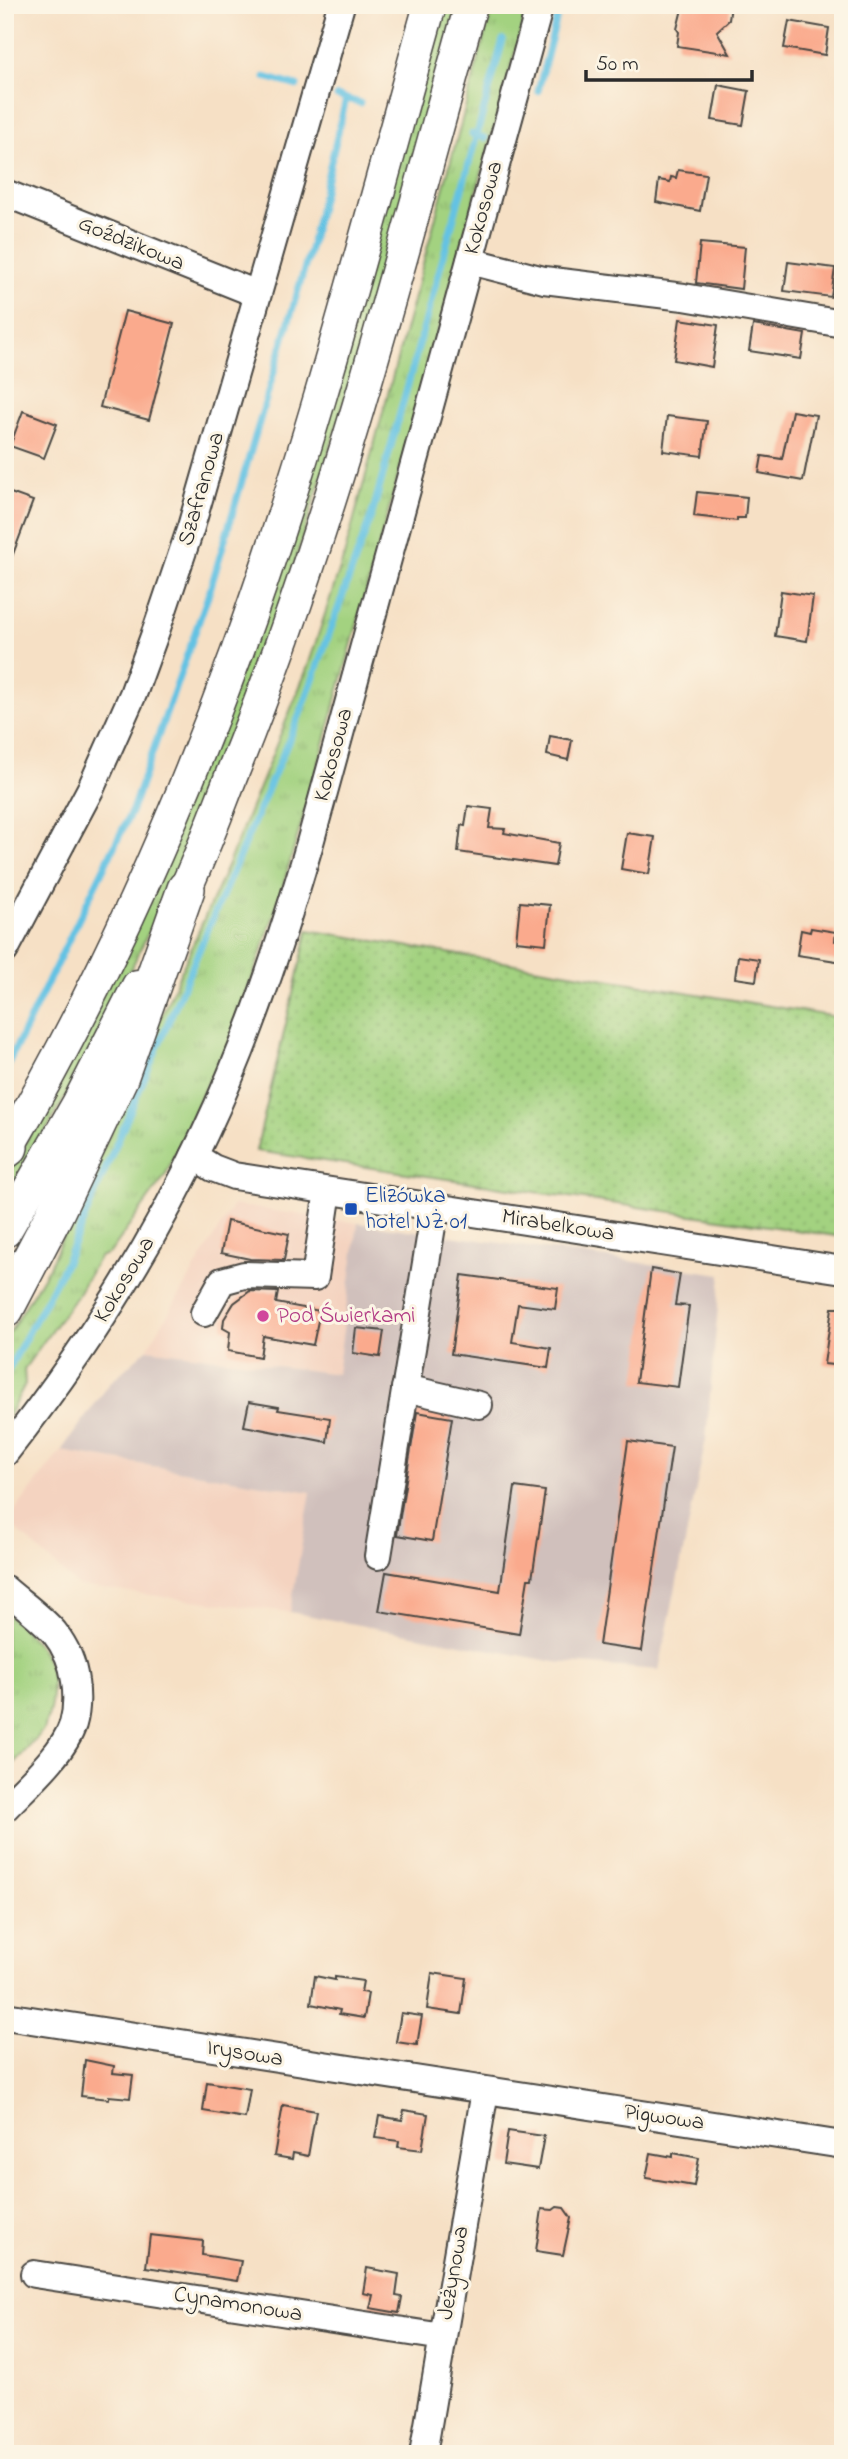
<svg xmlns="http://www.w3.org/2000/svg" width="848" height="2459" font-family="'Indie Flower',sans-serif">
<defs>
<pattern id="grass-tufts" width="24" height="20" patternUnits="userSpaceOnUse" patternTransform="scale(1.75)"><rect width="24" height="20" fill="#a3d280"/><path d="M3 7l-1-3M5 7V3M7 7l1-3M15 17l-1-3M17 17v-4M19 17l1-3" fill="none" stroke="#8cb46f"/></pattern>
<pattern id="garden-dots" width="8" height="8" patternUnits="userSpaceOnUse" patternTransform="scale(1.75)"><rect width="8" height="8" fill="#a3d280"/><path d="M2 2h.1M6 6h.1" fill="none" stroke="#8cb46f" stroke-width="1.8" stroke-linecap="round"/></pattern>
</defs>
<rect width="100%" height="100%" fill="#fcf5e5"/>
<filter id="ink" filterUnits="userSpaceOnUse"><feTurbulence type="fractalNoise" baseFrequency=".0143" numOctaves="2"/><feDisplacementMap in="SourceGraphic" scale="14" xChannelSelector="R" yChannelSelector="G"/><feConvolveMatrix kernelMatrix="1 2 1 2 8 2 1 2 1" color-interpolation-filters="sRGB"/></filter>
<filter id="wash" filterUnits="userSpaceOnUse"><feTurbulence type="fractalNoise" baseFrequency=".00686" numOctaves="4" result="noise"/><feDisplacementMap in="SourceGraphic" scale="28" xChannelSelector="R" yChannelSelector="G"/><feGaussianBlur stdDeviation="1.57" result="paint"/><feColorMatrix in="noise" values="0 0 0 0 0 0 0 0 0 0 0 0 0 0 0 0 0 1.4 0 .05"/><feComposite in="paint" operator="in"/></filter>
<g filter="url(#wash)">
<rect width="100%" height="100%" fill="#f6e0c5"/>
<g fill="#f4d3c0">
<polygon points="233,1205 358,1223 338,1374 147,1349"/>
<polygon points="61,1451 312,1492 290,1612 78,1586 7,1521"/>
</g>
<polygon fill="#d0c0bc" points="358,1223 721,1274 706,1439 659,1670 555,1662 290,1612 311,1492 61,1451 110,1383 147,1349 337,1374"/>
<g fill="url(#grass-tufts)" stroke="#677e56" stroke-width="2">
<path d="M443,5H458C421,138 383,270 344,402C316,495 288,588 255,679C188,860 103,1037 5,1203V1179L18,1158L154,885Z"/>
<polygon points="493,5 528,5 315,777 277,906 217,1081 210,1077 165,1176 110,1253 99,1257 77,1295 24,1369 25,1384 5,1423 5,1340 49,1267 116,1120 228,864 307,669 344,556"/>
<path d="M5,1612C32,1636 55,1655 52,1694C51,1706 49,1721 42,1731C32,1746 17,1759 5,1772Z"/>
</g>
<polygon fill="url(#garden-dots)" stroke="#677e56" stroke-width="2" points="308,930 843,1018 843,1237 256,1151"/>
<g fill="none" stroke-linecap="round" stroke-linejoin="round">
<g stroke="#64c2e3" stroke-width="7">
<polyline points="265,77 297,86"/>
<polyline points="538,91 560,5"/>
<polyline points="337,96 360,103"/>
<polyline points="472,134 485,138"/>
<polyline points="5,1070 132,810 210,590 309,253 346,99"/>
<polyline points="5,1376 64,1266 303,707 373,511 503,40"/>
</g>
</g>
<g id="blocks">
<g fill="#faaa8d">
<polygon points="683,5 731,5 729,20 717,31 730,54 677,46 679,32 677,29"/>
<polygon points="789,21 829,28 825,55 784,48"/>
<polygon points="718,85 749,91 743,125 712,120"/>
<polygon points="678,170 706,174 700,211 656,202 659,180 670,182 671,177 676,178"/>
<polygon points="700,243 745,247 741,289 696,283"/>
<polygon points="788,262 835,268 831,297 784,291"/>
<polygon points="125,311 174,324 149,420 100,407"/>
<polygon points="680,319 718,325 712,367 674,360"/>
<polygon points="753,325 805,334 801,359 749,351"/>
<polygon points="23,411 57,424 44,458 10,446"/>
<polygon points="792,411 816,415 803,481 759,473 762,456 782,459"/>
<polygon points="667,416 707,421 702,456 663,451"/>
<polygon points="5,491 33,501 7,570 5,570"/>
<polygon points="697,492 747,497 745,518 737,518 737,521 694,516"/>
<polygon points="781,591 813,596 807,641 775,636"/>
<polygon points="550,736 572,740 568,760 547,755"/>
<polygon points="468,806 492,809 489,828 505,829 504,833 559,843 555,866 458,852 461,825 465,826"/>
<polygon points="627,833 655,837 649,874 621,869"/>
<polygon points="520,902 550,905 546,944 516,941"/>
<polygon points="811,928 836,932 835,941 843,942 843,962 797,955 801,930 810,932"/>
<polygon points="738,956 759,959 756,981 735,978"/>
<polygon points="227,1221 289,1234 284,1260 250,1259 221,1253"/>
<polygon points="651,1269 680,1274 675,1305 689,1306 678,1387 636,1382"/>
<polygon points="462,1275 558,1288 555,1309 518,1304 512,1342 551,1348 548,1368 451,1354"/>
<polygon points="250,1291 278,1292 276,1303 320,1311 313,1345 263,1336 260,1357 228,1351 230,1332 223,1328 224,1319 234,1303"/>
<polygon points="832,1308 843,1308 843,1366 824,1364"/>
<polygon points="356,1328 384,1331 380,1357 353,1353"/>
<polygon points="249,1402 279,1407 278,1410 330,1418 327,1442 244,1426"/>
<polygon points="417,1412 452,1418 432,1541 397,1535"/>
<polygon points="628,1441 672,1447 642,1651 599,1645"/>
<polygon points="515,1487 545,1491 532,1579 528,1579 519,1634 379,1611 386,1572 500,1591"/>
<polygon points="432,1973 466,1978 461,2014 427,2009"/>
<polygon points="315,1976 335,1980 335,1977 363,1981 361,1992 368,1993 364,2018 339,2014 340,2010 311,2004"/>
<polygon points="401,2013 422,2016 417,2045 396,2042"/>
<polygon points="85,2060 114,2066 113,2073 133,2075 130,2098 109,2096 109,2099 81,2096"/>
<polygon points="207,2082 250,2089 245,2118 203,2111"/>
<polygon points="283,2105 316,2111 308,2156 293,2153 292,2159 274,2156"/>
<polygon points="404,2110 428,2114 422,2150 398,2147 399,2141 375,2138 379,2116 402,2120"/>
<polygon points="508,2131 544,2136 538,2169 503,2164"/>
<polygon points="651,2153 673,2157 673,2153 699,2158 694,2186 646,2178"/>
<polygon points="557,2207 564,2208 571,2218 563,2255 536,2251 542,2209 553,2210"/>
<polygon points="150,2235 203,2241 202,2255 241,2261 237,2281 146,2267"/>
<polygon points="367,2268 399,2274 396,2296 402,2297 399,2313 370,2308 373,2295 363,2293"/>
</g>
</g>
</g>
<g filter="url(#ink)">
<use href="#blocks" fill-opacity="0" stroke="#494642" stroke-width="2"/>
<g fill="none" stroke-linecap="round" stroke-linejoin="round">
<g stroke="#494642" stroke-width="30">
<g id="minor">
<polyline points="5,193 257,294"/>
<polyline points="470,261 544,280 684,297 843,324"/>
<polyline points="5,950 91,788 133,694 157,628 191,527 341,5"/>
<polyline points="194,1156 213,1168 234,1176 843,1270"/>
<polyline points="204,1313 222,1281 244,1275 315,1277 328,1191"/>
<polyline points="405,1388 479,1405"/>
<path d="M5,1453C83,1354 152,1247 205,1133C249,1040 281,942 310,843L540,5"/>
<polyline points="378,1556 435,1208"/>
<path d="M5,1589C21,1603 40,1616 54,1632C65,1646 73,1663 75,1681C77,1695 77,1710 73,1724C64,1753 26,1786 5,1808"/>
<polyline points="5,2016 843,2145"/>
<polyline points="34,2274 443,2337"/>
<polyline points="423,2454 485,2091"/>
</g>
</g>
<g stroke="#494642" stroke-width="35">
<g id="major">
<path d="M175,911C197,867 214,820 232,774C333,525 399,264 471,5"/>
<path d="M5,1152C97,995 173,827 236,655C313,443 369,223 430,5"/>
<polyline points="5,1231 78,1104 138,986"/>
</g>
</g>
<g stroke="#494642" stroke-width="40">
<g id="highway">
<polyline points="5,1150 9,1147"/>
<polyline points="5,1309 54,1215 119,1078 186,889"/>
</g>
</g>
<use href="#minor" stroke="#fff" stroke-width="26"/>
<use href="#major" stroke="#fff" stroke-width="32"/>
<use href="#highway" stroke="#fff" stroke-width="37"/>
</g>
</g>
<rect fill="#1a4fb4" stroke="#fcf5e5" stroke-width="2.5" x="344" y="1202" width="14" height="14" rx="3.5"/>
<circle fill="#d1479c" stroke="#fcf5e5" stroke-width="2.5" cx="263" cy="1316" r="7"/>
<g text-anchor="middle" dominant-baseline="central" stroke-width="6" stroke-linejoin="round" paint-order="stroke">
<g font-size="23" fill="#2b2b2b" stroke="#fcf5e5">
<text transform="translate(484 208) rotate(-75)">Kokosowa</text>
<text transform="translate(131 244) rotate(22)">Goździkowa</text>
<text transform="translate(202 489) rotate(-74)">Szafranowa</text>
<text transform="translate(334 755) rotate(-75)">Kokosowa</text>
<text transform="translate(558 1226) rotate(9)">Mirabelkowa</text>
<text transform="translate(125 1280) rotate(-59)">Kokosowa</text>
<text transform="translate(245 2054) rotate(9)">Irysowa</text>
<text transform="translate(664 2118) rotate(8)">Pigwowa</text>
<text transform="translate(454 2273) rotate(-80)">Jeżynowa</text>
<text transform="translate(238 2305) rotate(9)">Cynamonowa</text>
</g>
<g font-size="23" fill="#164399" stroke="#fcf5e5" text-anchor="start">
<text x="365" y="1196">Elizówka<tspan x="365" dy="26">hotel NŻ 01</tspan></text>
</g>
<g font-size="23" fill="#b23c85" stroke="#fcf5e5" text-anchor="start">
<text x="277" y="1316">Pod Świerkami</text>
</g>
</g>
<rect width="848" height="2459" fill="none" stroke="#fcf5e5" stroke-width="28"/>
<path d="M586 70v10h166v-10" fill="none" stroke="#2b2b2b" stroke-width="3.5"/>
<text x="596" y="70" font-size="21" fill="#2b2b2b" stroke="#fcf5e5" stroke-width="5" paint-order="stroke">50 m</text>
</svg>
